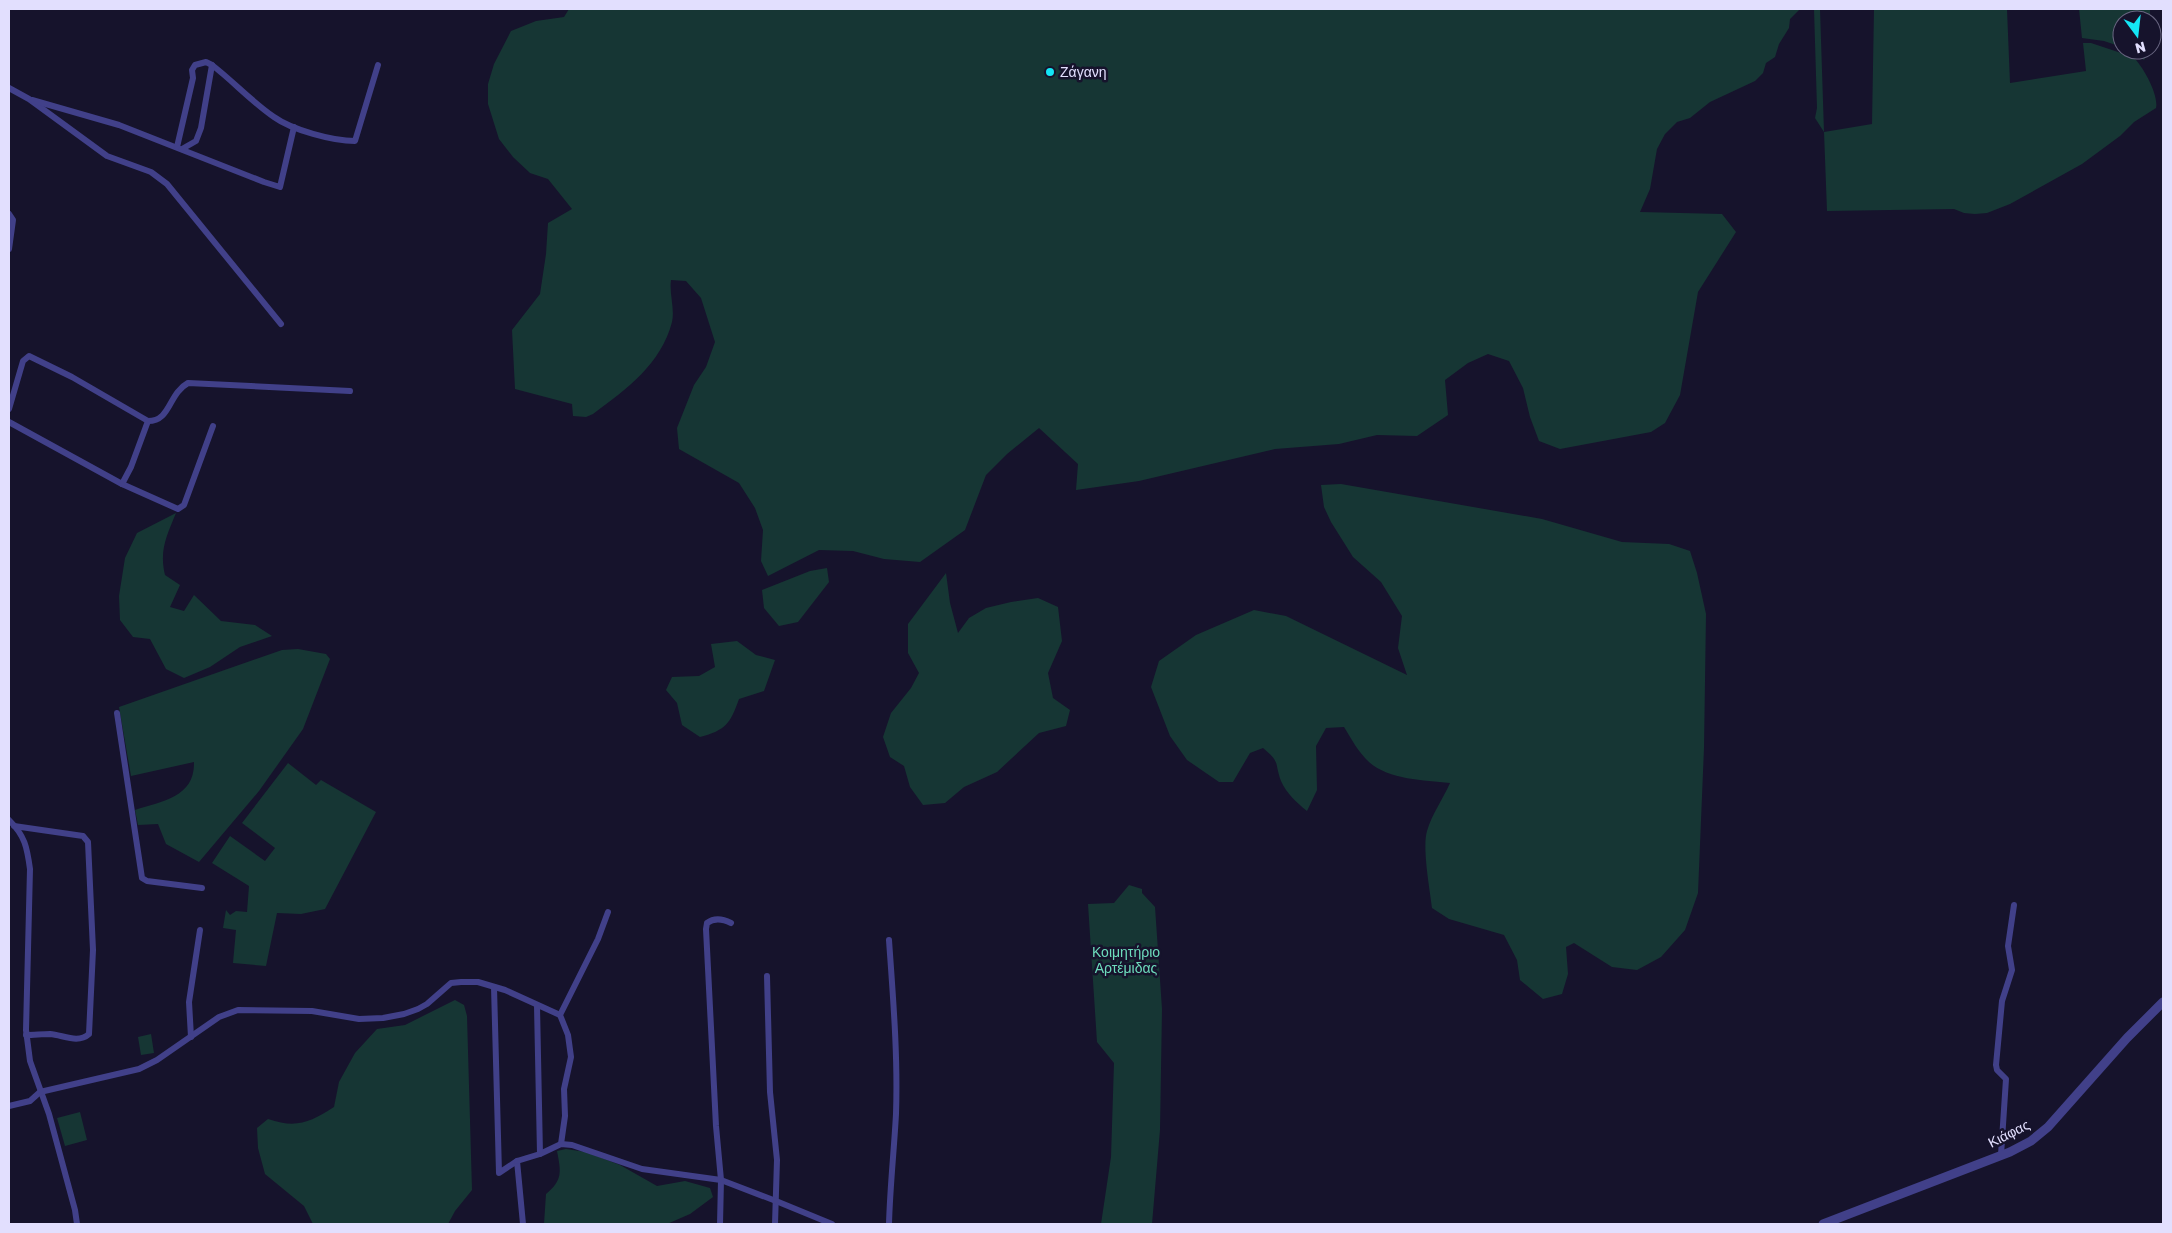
<svg xmlns="http://www.w3.org/2000/svg" width="2172" height="1233" font-family="Rubik,sans-serif">
<rect width="100%" height="100%" fill="#16132c"/>
<g fill="#163634">
<path d="M569,9H1800L1790,19L1789,28L1779,44L1775,57L1766,63L1763,73L1755,81L1710,102L1690,118L1677,122L1665,134L1657,149L1650,189L1640,212L1722,214L1736,232L1698,292L1680,395L1665,423L1651,432L1560,449L1539,441L1530,417L1523,388L1509,361L1488,354L1468,363L1445,380L1448,415L1417,436L1377,435L1339,444L1275,449L1139,481L1076,490L1078,464L1039,428L1007,454L986,475L965,530L920,562L884,559L853,551L819,550L768,576L761,561L763,530L755,508L739,483L679,449L677,428L694,385L706,367L715,342L701,298L686,281L671,280C669,293 675,309 672,322C661,364 627,389 593,414L586,417L573,416L572,404L515,389L512,330L540,294L546,254L548,223L572,209L548,179L530,173L513,157L499,139L488,104V84L494,64L511,31L536,21L564,17Z"/>
<path d="M1814,9H1820L1824,132L1872,124L1874,9H2007L2010,83L2086,71L2083,43H2091L2133,57C2143,66 2159,95 2156,108L2134,122L2120,136L2082,164L2010,204L1987,213L1975,214L1964,213L1954,209L1827,211L1824,132L1815,118L1817,108Z"/>
<polygon points="2079,9 2150,9 2150,20 2122,20 2122,47 2104,41 2082,38"/>
<polygon points="2129,50 2150,50 2144,60"/>
<path d="M1341,484L1542,519L1622,542L1669,544L1690,551L1697,573L1706,614L1704,748L1698,893L1685,930L1661,957L1637,970L1612,967L1574,943L1566,947L1568,974L1562,994L1543,999L1520,980L1517,960L1504,935L1449,919L1432,908C1430,890 1422,848 1427,831C1432,814 1443,799 1450,783C1424,780 1389,780 1369,762C1358,752 1351,738 1344,727L1326,728L1316,746L1317,790L1307,811C1296,802 1287,794 1281,781C1274,762 1281,763 1263,748L1250,753L1233,782H1219L1187,760L1170,736L1151,687L1159,661L1196,635L1254,610L1286,616L1407,675L1398,648L1402,616L1381,582L1353,557L1331,522L1324,507L1321,485Z"/>
<path d="M176,513C167,535 159,550 165,575L180,585L170,607L184,611L194,595L221,621L255,625L272,636L240,647L210,667L184,678L166,669L150,639L133,637L120,620L119,596L125,558L137,533Z"/>
<polygon points="827,568 829,582 798,622 779,626 764,608 762,590 810,571"/>
<polygon points="946,573 950,603 958,633 969,618 986,608 1011,602 1038,598 1058,607 1062,641 1048,673 1053,698 1070,710 1066,726 1039,733 997,772 964,787 945,803 923,805 910,787 904,766 890,757 883,737 891,713 911,688 919,673 908,653 908,624"/>
<path d="M737,641L756,655L775,660L764,691L739,699C730,724 726,730 700,737L682,725L677,703L666,690L672,677L699,676L715,667L711,644Z"/>
<path d="M298,649L326,654L330,659L303,729L259,791L199,862L166,844L158,824L138,825L135,810C163,801 195,797 194,762L131,776L119,707L282,650Z"/>
<polygon points="288,763 316,785 321,780 376,812 325,909 301,914 277,913 266,966 233,963 236,930 223,928 226,910 230,915 236,911 247,912 249,886 212,863 230,836 265,861 275,848 242,823"/>
<polygon points="1129,885 1142,889 1142,893 1155,907 1162,1009 1160,1130 1152,1224 1101,1224 1111,1157 1114,1063 1097,1042 1088,904 1114,903"/>
<path d="M455,1000L464,1005L467,1016L472,1190L455,1211L448,1224H313L304,1206L265,1174L258,1148L257,1128L268,1119C297,1129 310,1122 334,1107L339,1082L355,1053L377,1029L405,1025Z"/>
<polygon points="151,1034 154,1053 141,1055 138,1037"/>
<polygon points="80,1112 87,1140 65,1146 57,1118"/>
<path d="M566,1149L586,1152L620,1165L657,1186L685,1181L710,1188L713,1197L690,1214L667,1224H544L546,1194C563,1180 561,1172 557,1151Z"/>
</g>
<g fill="none" stroke-linecap="round" stroke-linejoin="round">
<g stroke="#414089" stroke-width="6">
<polyline points="9,88 29,99 107,156 151,172 167,184 281,324"/>
<polyline points="32,100 119,125 264,182 280,187 294,127"/>
<polyline points="177,147 193,78 192,70 195,65 206,62 212,65"/>
<path d="M182,149L196,141L201,128L212,65C234,82 252,102 274,117C292,130 333,141 355,141L378,65"/>
<polyline points="9,214 13,220 9,249"/>
<path d="M9,409L23,361L29,356L72,377L148,421C171,421 168,394 188,383L350,391"/>
<polyline points="9,422 122,484 178,509 184,505 213,426"/>
<polyline points="122,484 131,467 148,421"/>
<polyline points="117,713 142,878 147,881 202,888"/>
<path d="M9,820C25,836 27,847 30,869L26,1030L30,1061L49,1114L75,1210L77,1224"/>
<path d="M14,826L83,836L88,842L93,950L89,1034C78,1044 63,1035 50,1034C42,1034 34,1035 26,1035"/>
<path d="M889,940C893,997 898,1056 896,1114C894,1151 890,1187 889,1224"/>
<polyline points="767,976 770,1092 777,1160 775,1224"/>
<polyline points="494,987 499,1173 517,1161 523,1224"/>
<polyline points="191,1037 189,1002 200,930"/>
<polyline points="9,1106 30,1101 40,1092 139,1069 157,1060 219,1017 238,1010 312,1011 359,1019 383,1018 404,1014 418,1009 427,1004 451,983 461,982 478,982 505,990 560,1015"/>
<polyline points="561,1144 565,1116 564,1089 571,1057 568,1035 560,1015 598,939 608,912"/>
<polyline points="540,1154 561,1144 572,1145 642,1169 721,1180 776,1201 832,1224"/>
<polyline points="2001,1155 2006,1079 1997,1070 1996,1065 2002,1001 2012,970 2008,946 2014,905"/>
<polyline points="517,1161 540,1154 537,1006"/>
<path d="M720,1224L721,1180L716,1126L706,929L707,923C715,917 723,919 731,923"/>
</g>
<polyline stroke="#414089" stroke-width="9" points="1823,1224 2010,1152 2031,1141 2048,1127 2127,1038 2163,1002"/>
</g>
<circle fill="#14e6f5" stroke="#16132c" stroke-width="2" cx="1050" cy="72" r="5"/>
<g text-anchor="middle" dominant-baseline="central" stroke-width="5" stroke-linejoin="round" paint-order="stroke">
<g font-size="14" fill="#e2dffe" stroke="#16132c" text-anchor="start">
<text x="1060" y="72">Ζάγανη</text>
</g>
<g font-size="14" fill="#6ddcbc" stroke="#16132c">
<text x="1126" y="952">Κοιμητήριο<tspan x="1126" dy="16">Αρτέμιδας</tspan></text>
</g>
<g font-size="14" fill="#e2dffe" stroke="#16132c">
<text transform="translate(2009 1134) rotate(-27)">Κιάφας</text>
</g>
</g>
<rect width="2172" height="1233" fill="none" stroke="#e2dffe" stroke-width="20"/>
<g transform="translate(2137 35) rotate(165)"><circle r="24" fill="#16132c" stroke="#686580"/>
<path d="M0-4L9 19L0 12L-9 19Z" fill="#14e6f5"/>
<text y="-8" font-size="14" font-weight="bold" text-anchor="middle" fill="#e2dffe">N</text>
</g>
</svg>
